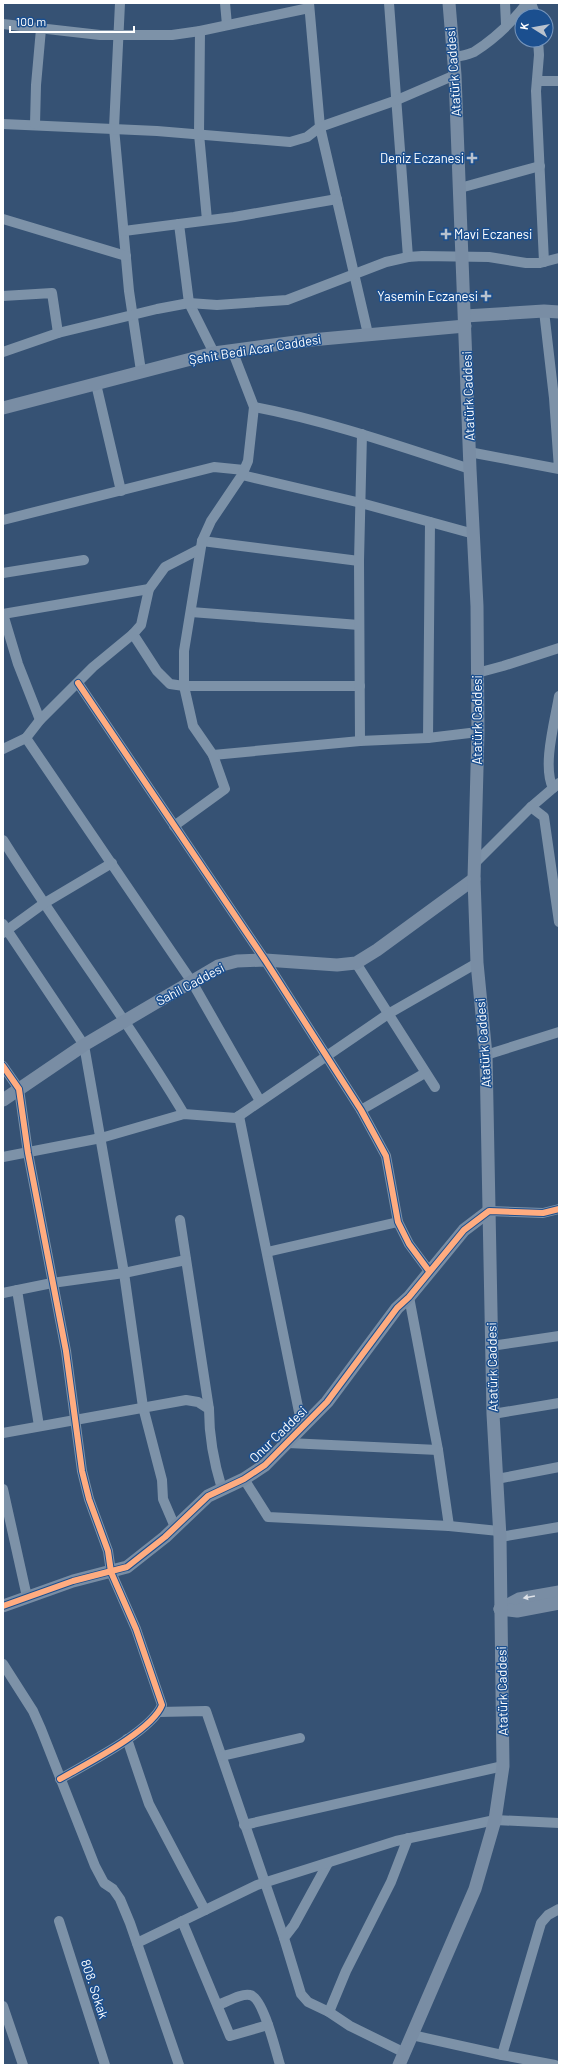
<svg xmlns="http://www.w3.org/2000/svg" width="562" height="2068" font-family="Barlow,sans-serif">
<rect width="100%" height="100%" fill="#365274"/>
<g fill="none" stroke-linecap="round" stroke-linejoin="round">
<g stroke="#7d92a8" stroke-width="10">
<polyline points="120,3 114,128 129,291 141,371"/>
<polyline points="225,3 227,25"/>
<polyline points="309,3 320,127 368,334"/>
<polyline points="389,3 408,257"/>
<polyline points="505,3 506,24"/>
<polyline points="531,3 536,16"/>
<polyline points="3,24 100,35 172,35 200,31 309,8"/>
<polyline points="200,31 199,134 207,220"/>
<polyline points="538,40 539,55 536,91 544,262"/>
<path d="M452,58C459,56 468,55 474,52C493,40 513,21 527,3"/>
<polyline points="537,81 559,81"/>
<polyline points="3,124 157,131 290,142 307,137 320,127 397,100 455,75"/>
<polyline points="35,124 36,85 41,29"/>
<polyline points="460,188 540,166"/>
<polyline points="3,219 126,256"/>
<polyline points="179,224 189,303 214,353"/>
<polyline points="124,231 234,217 337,199"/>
<polyline points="3,296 52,293 58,333"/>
<polyline points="3,352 58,333 157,309 189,303 217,305 287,300 386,262 408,257 422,256 489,257 526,263 540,263 559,258"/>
<polyline points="96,384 121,491"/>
<path d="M254,407C328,421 399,446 470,469"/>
<polyline points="469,452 559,469 554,398 544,311"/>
<polyline points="242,475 361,503 474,534"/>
<polyline points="3,520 214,467 244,470"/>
<polyline points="202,541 359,561"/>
<polyline points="3,573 84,560"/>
<polyline points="191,612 359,625"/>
<polyline points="3,614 149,589"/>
<polyline points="3,614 18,664 40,720"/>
<polyline points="133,634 157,671 170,684 184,686 360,686"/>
<polyline points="477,673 503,666 559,648"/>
<polyline points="78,683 265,960 361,1110 386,1156 398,1222 409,1244 429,1271"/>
<polyline points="26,738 192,982 260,1101"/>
<polyline points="428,738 430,522"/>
<polyline points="360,741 359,561 362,434"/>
<polyline points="3,749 26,738 40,720 93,667 133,634 141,625 149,589 165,567 200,549"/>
<polyline points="213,755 360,741 428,738 478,732"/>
<path d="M553,788C542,766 555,721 559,696"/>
<polyline points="531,807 544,817 559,922"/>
<polyline points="174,826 225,789 213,755 193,726 184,686 184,651 202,541 211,521 242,475 248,461 254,407 232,350"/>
<path d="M3,840C61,933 128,1020 184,1114"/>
<polyline points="474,864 531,807 559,783"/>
<polyline points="3,924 84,1045 124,1273 143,1407 162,1480 163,1499 175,1527"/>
<polyline points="3,933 43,904 112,863"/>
<polyline points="356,963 435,1087"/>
<polyline points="486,1055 559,1032"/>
<path d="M3,1066L19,1089L28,1153L66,1351L82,1471L89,1499L108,1551L111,1572L136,1629L162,1705C152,1731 86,1764 60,1779"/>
<polyline points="361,1110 425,1073"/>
<polyline points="239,1116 299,1412 305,1423"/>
<polyline points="3,1157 101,1138 184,1114 236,1118 388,1014 477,963"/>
<polyline points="489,1211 543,1213 559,1209"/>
<polyline points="180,1220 209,1409"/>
<polyline points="267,1252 398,1222"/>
<polyline points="17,1290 39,1426"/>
<polyline points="3,1293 52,1283 124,1273 186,1260"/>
<polyline points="409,1297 438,1450 449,1526"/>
<polyline points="491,1346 559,1336"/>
<polyline points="493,1414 559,1403"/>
<path d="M3,1433L186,1400L198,1402L209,1409C209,1437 214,1463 222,1489"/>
<polyline points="288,1443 438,1450"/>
<polyline points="244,1479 268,1517 449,1526 499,1531"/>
<polyline points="497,1479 559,1467"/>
<polyline points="3,1489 27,1597"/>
<polyline points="500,1537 559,1527"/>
<polyline points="3,1664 33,1711 41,1729 95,1866 104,1883 113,1889 120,1899 130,1923 179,2065"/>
<polyline points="159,1712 206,1711 284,1938"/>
<polyline points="127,1739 149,1804 205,1910"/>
<polyline points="222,1756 300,1738"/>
<polyline points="244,1825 503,1766"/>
<polyline points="328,1863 294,1925 284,1938 301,1994 308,2002 329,2012 350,2026 403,2052"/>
<polyline points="59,1921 105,2065"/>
<polyline points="182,1921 230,2036 268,2025"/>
<polyline points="137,1943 257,1885 396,1841 495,1820 559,1823"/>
<path d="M218,2005C227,2002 241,1993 250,1995C263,1997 276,2052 280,2065"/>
<polyline points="3,2006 23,2065"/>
<polyline points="329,2012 346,1971 391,1882 408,1838"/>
<polyline points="412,2035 502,2055 555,2065"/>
<polyline points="502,2055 541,1923 548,1915 559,1909"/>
</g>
<g stroke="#798da4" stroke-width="13">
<polyline points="465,316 544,311 559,312"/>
<polyline points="3,408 214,353 311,340 465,326"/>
<polyline points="3,1100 84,1045 218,966 237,961 265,960 337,965 356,963 377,950 474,879"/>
<polyline points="3,1606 73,1581 127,1567 165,1537 208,1496 244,1479 265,1465 327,1402 397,1308 409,1297 464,1230 489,1211"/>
<polyline points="500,1609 519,1599 559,1592"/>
<polyline points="500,1609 517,1611 559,1603"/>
<polyline points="399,2065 475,1889 495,1820 503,1766 500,1537 493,1414 486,1055 477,963 474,879 478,732 477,606 470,469 455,75 449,3"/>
</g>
<g stroke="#1b4f8f" stroke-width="8">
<g id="cycleway">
<polyline points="78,683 265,960 361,1110 386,1156 398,1222 409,1244 429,1271"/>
<path d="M3,1066L19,1089L28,1153L66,1351L82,1471L89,1499L108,1551L111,1572L136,1629L162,1705C152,1731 86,1764 60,1779"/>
<polyline points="3,1606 73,1581 127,1567 165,1537 208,1496 244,1479 265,1465 327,1402 397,1308 409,1297 464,1230 489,1211 543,1213 559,1209"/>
</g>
</g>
<use href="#cycleway" stroke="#ffac80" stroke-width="6"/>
</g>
<defs><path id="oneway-solid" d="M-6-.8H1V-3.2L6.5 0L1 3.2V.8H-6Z"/></defs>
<use fill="#dee2e8" href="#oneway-solid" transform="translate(529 1597) rotate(170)"/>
<g fill="#b9c2ce" stroke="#1b4f8f" stroke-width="1.5">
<path d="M470 152h4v4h4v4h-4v4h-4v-4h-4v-4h4z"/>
<path d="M444 228h4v4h4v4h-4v4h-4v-4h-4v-4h4z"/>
<path d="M484 290h4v4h4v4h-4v4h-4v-4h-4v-4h4z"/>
</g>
<g text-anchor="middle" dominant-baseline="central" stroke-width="3" stroke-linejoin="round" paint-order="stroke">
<g font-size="13" fill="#fff" stroke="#1b4f8f">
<text transform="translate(453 72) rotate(-94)">Atatürk Caddesi</text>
<text transform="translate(255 349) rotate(-9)">Şehit Bedi Acar Caddesi</text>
<text transform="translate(468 396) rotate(-92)">Atatürk Caddesi</text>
<text transform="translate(477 720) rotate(-90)">Atatürk Caddesi</text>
<text transform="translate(190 984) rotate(-28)">Sahil Caddesi</text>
<text transform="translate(483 1043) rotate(-94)">Atatürk Caddesi</text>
<text transform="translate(492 1367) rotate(-91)">Atatürk Caddesi</text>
<text transform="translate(278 1434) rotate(-44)">Onur Caddesi</text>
<text transform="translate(502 1691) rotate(-91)">Atatürk Caddesi</text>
<text transform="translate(95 1989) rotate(72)">808. Sokak</text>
</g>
<g font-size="13" fill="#fff" stroke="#1b4f8f" text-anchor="end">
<text x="464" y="158">Deniz Eczanesi</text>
<text x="454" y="234" text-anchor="start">Mavi Eczanesi</text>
<text x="478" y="296">Yasemin Eczanesi</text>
</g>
</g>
<rect width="562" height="2068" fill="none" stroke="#ffffff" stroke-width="8"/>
<g transform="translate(534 28) rotate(281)"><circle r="19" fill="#1b4f8f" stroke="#7695bc"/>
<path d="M0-3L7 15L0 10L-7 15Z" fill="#b9c2ce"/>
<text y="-6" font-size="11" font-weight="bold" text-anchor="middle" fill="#ffffff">K</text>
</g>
<path d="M10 26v6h124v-6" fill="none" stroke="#ffffff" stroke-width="2"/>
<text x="16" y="26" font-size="12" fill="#ffffff" stroke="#1b4f8f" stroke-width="3" paint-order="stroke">100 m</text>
</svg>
